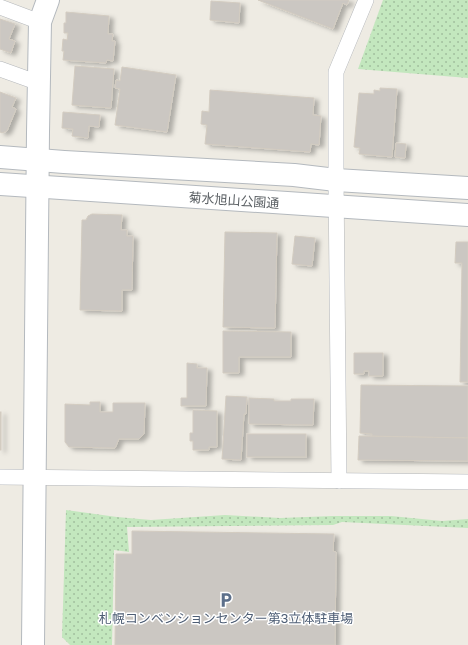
<svg xmlns="http://www.w3.org/2000/svg" width="468" height="645" viewBox="0 0 468 645" font-family="'Golos Text','Noto Sans JP',sans-serif">
	<defs>
		<pattern id="grass-dots" width="8" height="8" patternUnits="userSpaceOnUse"><rect width="8" height="8" fill="#c3e7be"/><path d="M2 2h.1M6 6h.1" fill="none" stroke="#a1bf9e" stroke-width="1.8" stroke-linecap="round"/></pattern>
		<filter id="shadow"><feDropShadow dx="4.5" dy="2.5" stdDeviation="2" flood-color="#0004"/></filter>
	</defs>
	<rect width="100%" height="100%" fill="#eeebe3"/>
	<!-- grass -->
	<g fill="url(#grass-dots)">
		<path d="M383 0H468V78L358 69Z"/>
		<path d="M66 510 117 517 151 520 225 515 280 518 333 516H391L442 521 468 519V528L342 522 333 525 127 527 129 552 114 550 112 645H70L62 637Z"/>
	</g>
	<!-- building -->
	<g fill="#cbc7c2" stroke="#d3ccc1" filter="url(#shadow)">
		<path d="M258 0H349L347 5 343 3 333 29Z"/>
		<path d="M211 1 240 3 239 23 210 20Z"/>
		<path d="M66 12 109 16 108 34H113L112 41H115L113 61 107 60 106 63 63 60 64 51H62L63 39 67 40 68 33H64V23H66Z"/>
		<path d="M0 19 15 24 9 39 15 41 11 53 0 49Z"/>
		<path d="M75 66 114 69 111 108 72 105Z"/>
		<path d="M122 67 176 75 167 132 115 125 120 89 115 88 116 80 120 81Z"/>
		<path d="M380 88 397 89 392 157 359 154 360 148 354 147 359 93 374 94V90L380 91Z"/>
		<path d="M210 90 314 98 313 115 321 116 319 145 311 144 310 152 205 144 207 125 201 124 202 111 209 112Z"/>
		<path d="M0 92 16 98 12 107 16 109 7 131 2 133 0 132Z"/>
		<path d="M63 112 100 115 99 127 89 126 88 138 72 136 73 129 62 128Z"/>
		<path d="M396 143 406 144 405 158 395 157Z"/>
		<path d="M92 214 122 215 121 230H127V236H133L132 290H122V311L80 310 82 220H86L88 216Z"/>
		<path d="M225 232 277 233 275 328 223 327Z"/>
		<path d="M295 236 315 238 312 266 292 264Z"/>
		<path d="M456 242H468V382H460L462 263H455Z"/>
		<path d="M223 331 291 332V357H239V373H223Z"/>
		<path d="M354 353H383V376H369V371H364V374H354Z"/>
		<path d="M187 363 197 364V368H207L206 406H181V398H187Z"/>
		<path d="M361 385 468 386V438L372 436V434L360 433Z"/>
		<path d="M226 396 247 397 246 414H244L241 460 222 459Z"/>
		<path d="M249 398 274 399V401H291V399H314L313 425 249 424Z"/>
		<path d="M90 402H100V412H113V403H145L144 434 139 439H119L115 448 69 447 65 442V404L90 405Z"/>
		<path d="M193 410 217 411V447H209V450H193V441H190V433H193Z"/>
		<rect x="0" y="412" width="1" height="38"/>
		<rect x="247" y="434" width="59" height="23"/>
		<path d="M359 436 468 438V461L358 460Z"/>
		<path d="M132 531 334 534 333 551 336 552 335 645H115L116 554H132Z"/>
	</g>
	<g fill="none" stroke-linecap="round" stroke-linejoin="round">
		<defs>
			<g id="street">
				<path d="M0 7 40 22"/>
				<path d="M0 69 39 83"/>
				<path d="M0 477 468 482"/>
				<path d="M339 481 336 180V72L366 0"/>
			</g>
			<g id="secondary">
				<path d="M0 157 64 162 294 175 336 180 468 188"/>
				<path d="M0 184 468 215"/>
				<path d="M33 645 38 132 40 22 48 0"/>
			</g>
		</defs>
		<!-- street casing -->
		<use href="#street" stroke="#b4b7bb" stroke-width="16"/>
		<!-- secondary casing -->
		<use href="#secondary" stroke="#b4b9be" stroke-width="24"/>
		<!-- street -->
		<use href="#street" stroke="#fff" stroke-width="15"/>
		<!-- secondary -->
		<use href="#secondary" stroke="#fff" stroke-width="22"/>
	</g>
	<!-- icons -->
	<defs>
		<symbol id="parking-bare" viewBox="-9 -9 18 18"><path d="M-3.5-5.5H1a3.5 3.5 0 0 1 0 7H-1V5.5H-3.5ZM-1-3.4V-.6H.8a1.4 1.4 0 0 0 0-2.8Z" fill="#5c6f8a" stroke="#fff" stroke-width="2.5" paint-order="stroke"/></symbol>
	</defs>
	<g fill-rule="evenodd">
		<use href="#parking-bare" x="215" y="589" width="22" height="22"/>
	</g>
	<g text-anchor="middle" stroke-width="3" stroke-linejoin="round" paint-order="stroke">
		<!-- street labels -->
		<g font-size="13" fill="#5b6064" stroke="#fff">
			<text transform="translate(234 200) rotate(4)" y="5">菊水旭山公園通</text>
		</g>
		<!-- service labels -->
		<g font-size="13" fill="#4e5e75" stroke="#fff">
			<text x="226" y="623">札幌コンベンションセンター第3立体駐車場</text>
		</g>
	</g>
</svg>
